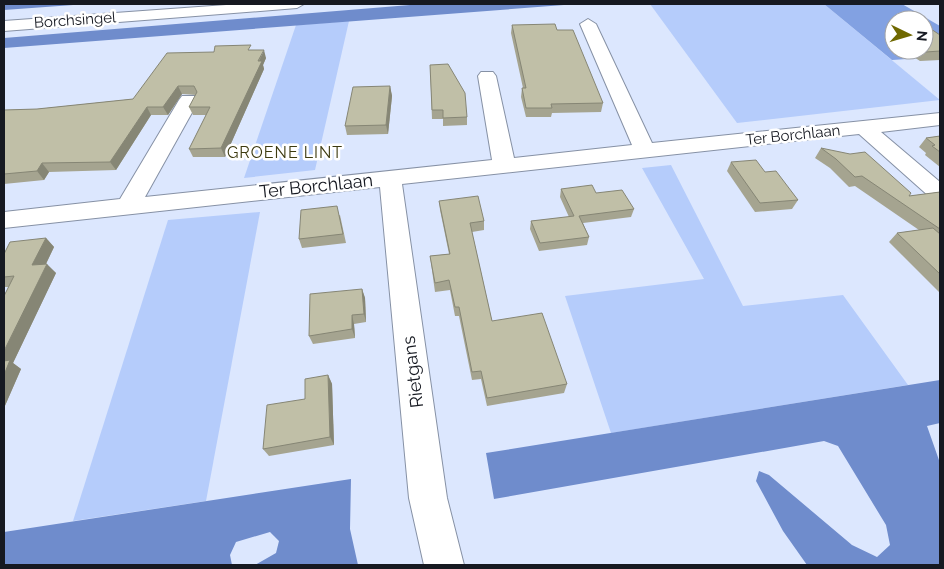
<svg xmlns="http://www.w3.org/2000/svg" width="944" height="569" viewBox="0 0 944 569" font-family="Raleway,sans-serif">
	<rect width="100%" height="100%" fill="#dce7fe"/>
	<!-- green -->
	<g fill="#b5ccfb">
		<path d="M650 4H824L940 100 737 123Z"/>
		<path d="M349 21 315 170 244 178 296 25Z"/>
		<path d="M671 165 743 306 843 295 908 385 611 433 565 296 704 279 642 168Z"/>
		<path d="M260 212 206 501 73 521 168 220Z"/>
	</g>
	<!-- forest -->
	<path fill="#82a1e2" d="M824 4H902L940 26V45L924 39V20H894V50H911L922 58 892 60Z"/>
	<!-- water -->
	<g fill="#6f8ccc">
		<path d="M4 4H87L4 10Z"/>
		<path d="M422 4H577L4 48V38Z"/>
		<path d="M940 380V423L927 426 940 463V565H807L783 531 756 481 759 471 769 475 852 545 877 557 890 545 886 525 838 446 824 441 494 499 486 453Z"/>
		<path d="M351 479 350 529 358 565H255L276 553 279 541 270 532 236 542 230 555 232 565H4V532Z"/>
	</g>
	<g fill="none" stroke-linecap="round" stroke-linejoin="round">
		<defs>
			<path id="minor" d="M588 19 596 24 652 143 940 113V125L881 132 940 182V202L932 199 859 134 402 184 447 498 464 565H424L409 498 380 187 4 228V212L120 199 179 100 182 96H196L199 100 145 197 492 160 478 76 481 72H493L496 76 514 158 632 145 580 24Z"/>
			<path id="major" d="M240 4H304L297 8 4 31V21Z"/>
		</defs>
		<!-- minor casing -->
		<use href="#minor" stroke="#8691a5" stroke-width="2"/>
		<!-- major casing -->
		<use href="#major" stroke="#8691a5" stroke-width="2"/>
		<!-- minor -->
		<use href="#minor" fill="#fff" fill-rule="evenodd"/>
		<!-- major -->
		<use href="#major" fill="#fff" fill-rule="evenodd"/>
	</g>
	<!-- wall -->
	<g fill="#a5a490">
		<path d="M512 25 557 30 603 103 601 112 552 113 551 117H526L521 97 522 88H523L511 33Z"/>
		<path d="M893 31H894V44L887 39Z"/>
		<path d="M940 35V60L920 61 903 50H924Z"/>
		<path d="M252 50 266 58 263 65 264 69 225 157H193L189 149 206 115H193L189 107 196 95 182 94 168 115H151L116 170 49 172 44 180 4 184V110L37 109 133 99 214 52Z"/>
		<path d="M430 65 467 117V125L443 126V119H432Z"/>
		<path d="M390 86 392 96 388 134 347 135 345 126Z"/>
		<path d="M940 136V167L925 155 926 153 919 147 926 138Z"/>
		<path d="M821 148 909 196 940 192V293L889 242 897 233 919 230 855 186 849 187 830 168 815 158Z"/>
		<path d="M731 162 798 200 792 209 755 212 727 171Z"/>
		<path d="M561 189 596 193 634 209 631 217 583 223 589 237 587 245 539 251 530 229 531 221 569 217 560 197Z"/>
		<path d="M439 201 484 221V230L472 232 492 321 567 384 564 393 487 406 481 379 472 380 459 316H455L450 290 435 292 430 256 449 254 440 210Z"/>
		<path d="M340 215 346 243 302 248 299 239Z"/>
		<path d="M46 238 54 247 46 264 56 273 13 363 21 369 4 408 8 287H4V254Z"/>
		<path d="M362 289 365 298 366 322 354 324 355 338 313 344 309 336Z"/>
		<path d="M328 375 332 384 334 445 269 456 263 449 305 399Z"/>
	</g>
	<!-- shaded-wall -->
	<g fill="#868675">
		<path d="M264 50 266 58 263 65 264 69 225 157 221 148Z"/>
		<path d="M178 86 182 94 168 115 163 107Z"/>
		<path d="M390 86 392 96 388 134 386 125Z"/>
		<path d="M147 107 151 115 116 170 110 162Z"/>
		<path d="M42 163 49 172 44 180 37 171Z"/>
		<path d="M46 238 54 247 41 274 32 265Z"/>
		<path d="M47 264 56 273 13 363 21 369 4 408V351Z"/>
		<path d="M362 289 365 298 366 322 364 314Z"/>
		<path d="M352 315 354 324 355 338 352 329Z"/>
		<path d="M328 375 332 384 334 445 330 437Z"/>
	</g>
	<!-- building -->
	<g fill="#c0bfa7" stroke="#868675">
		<path d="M555 24 557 30H573L603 103 551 104 552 108H526L522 88H526L512 25Z"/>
		<path d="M924 29H931L940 35V51L926 52 923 50H924Z"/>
		<path d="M251 45 248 50H264L258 61H262L221 148 189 149 210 107H189L197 92 194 86H178L163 107H147L110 162 42 163 37 171 4 174V110L37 109 133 99 167 53 214 52 215 46Z"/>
		<path d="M448 64 465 93 467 117 443 118V110H432L430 65Z"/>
		<path d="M390 86 386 125 345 126 353 87Z"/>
		<path d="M940 136V152L932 146 935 145 926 138Z"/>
		<path d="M821 148 850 154 865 152 911 193 909 196 940 192V229L862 176 855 177 836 159Z"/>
		<path d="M756 160 765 172 776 171 798 200 760 203 731 162Z"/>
		<path d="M592 185 596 193 622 190 634 209 579 216 589 237 540 243 531 221 574 216 561 189Z"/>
		<path d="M478 196 484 221 470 223 492 321 542 313 567 384 487 398 481 371 472 372 459 307H455L449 280 435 283 430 256 450 254 439 201Z"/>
		<path d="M337 206 343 234 299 239 301 210Z"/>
		<path d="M933 228 940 234V274L897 233Z"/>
		<path d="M46 238 32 265 47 264 4 351V296L14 276 4 277V254L10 242Z"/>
		<path d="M362 289 364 314 352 315V329L309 336 310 294Z"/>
		<path d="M10 360 4 375V361Z"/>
		<path d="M328 375 330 437 263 449 267 405 305 399V379Z"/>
	</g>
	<g text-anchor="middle" stroke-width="5" stroke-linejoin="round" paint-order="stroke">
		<!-- far-street labels -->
		<g font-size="15" fill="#161921" stroke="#fff">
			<text transform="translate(75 20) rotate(-4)" y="5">Borchsingel</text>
			<text transform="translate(793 135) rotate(-6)" y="5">Ter Borchlaan</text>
		</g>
		<!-- far-neighbourhood labels -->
		<g font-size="16" letter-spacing="1" fill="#3c3a10" stroke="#fff">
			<text x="285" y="158">GROENE LINT</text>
		</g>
		<!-- street labels -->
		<g font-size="18" fill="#161921" stroke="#fff">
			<text transform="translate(316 186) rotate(-6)" y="6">Ter Borchlaan</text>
			<text transform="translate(413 372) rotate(-97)" y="6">Rietgans</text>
		</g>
	</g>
	<!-- border -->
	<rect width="944" height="569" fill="none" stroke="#161921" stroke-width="10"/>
	<!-- north arrow -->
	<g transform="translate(909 35) rotate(95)"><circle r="24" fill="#ffffff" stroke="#a2a3a6"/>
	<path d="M0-4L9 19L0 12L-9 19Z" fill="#6f6800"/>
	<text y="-8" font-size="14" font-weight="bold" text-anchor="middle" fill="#161921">N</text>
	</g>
</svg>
